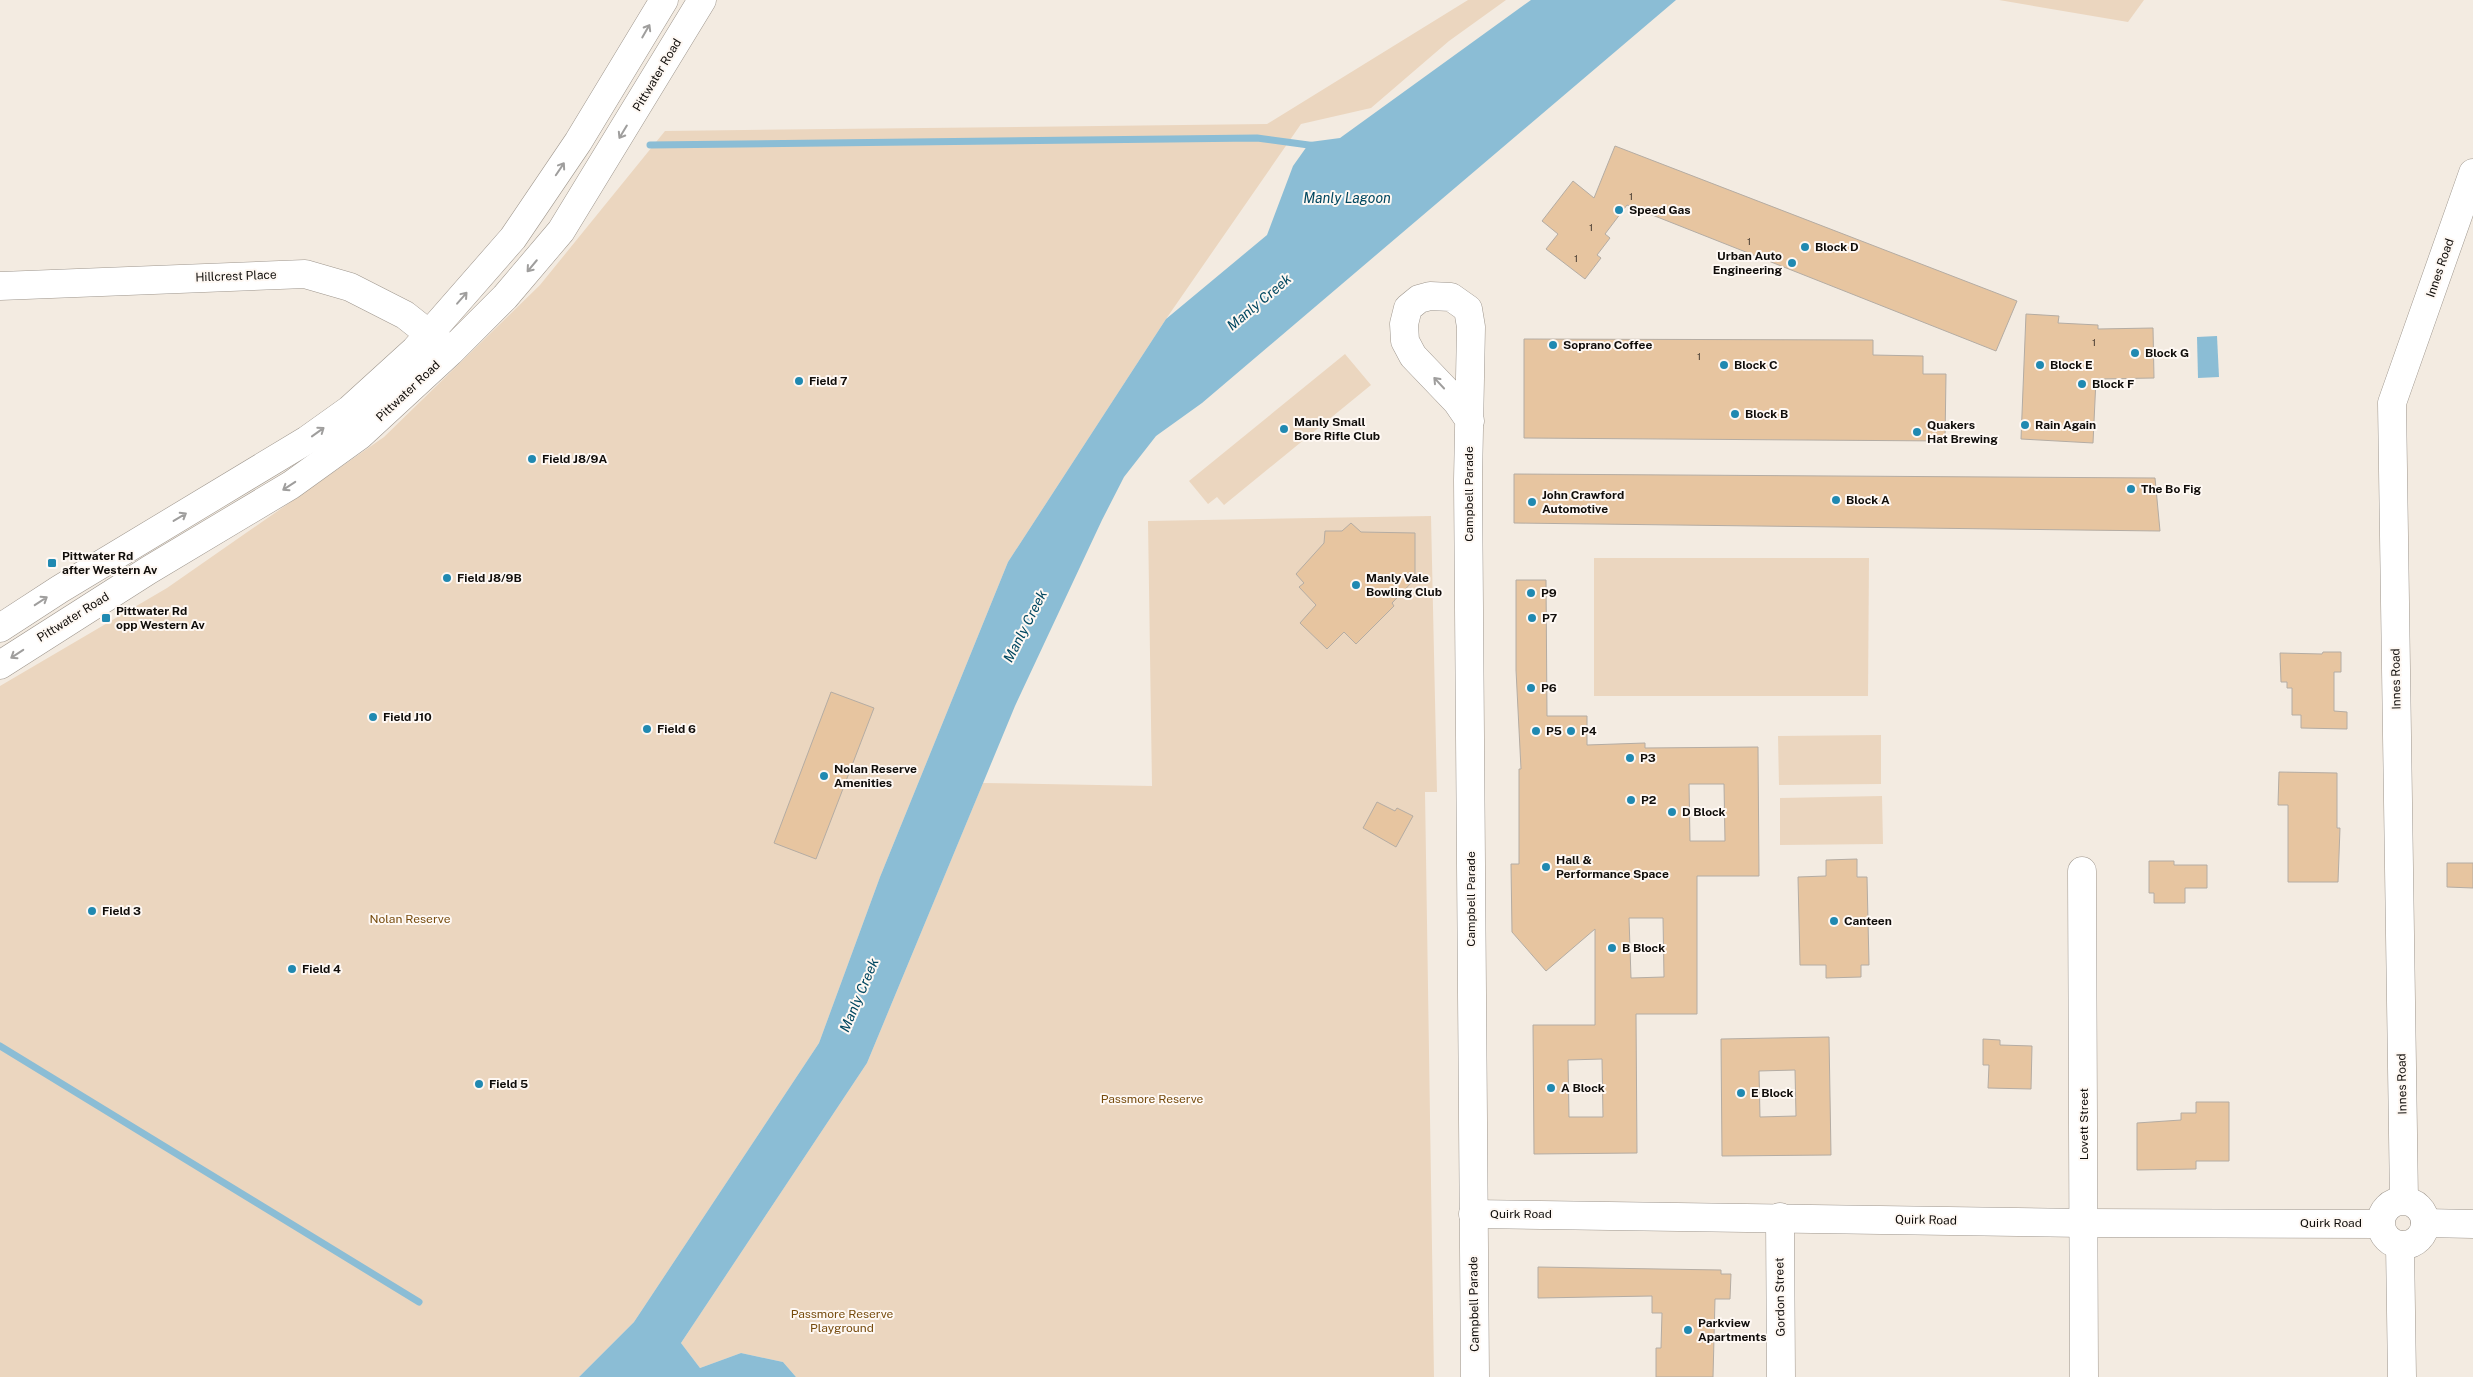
<svg xmlns="http://www.w3.org/2000/svg" width="2473" height="1377" viewBox="0 0 2473 1377" font-family="'Public Sans',sans-serif">
	<rect width="100%" height="100%" fill="#f3ebe1"/>
	<!-- green -->
	<g fill="#ebd6bf">
		<path d="M1468 0H1506L1449 41 1371 108 1301 124 1166 319 1008 562 880 877 819 1043 634 1322 579 1377H0V686L167 588 384 437 540 285 665 131 1267 124Z"/>
		<path d="M1999 0H2144L2128 22Z"/>
		<path d="M1345 354 1371 385 1224 505 1217 497 1208 504 1189 481Z"/>
		<path d="M1431 516 1437 792H1425L1434 1377H796L783 1362 741 1353 700 1368 681 1343 867 1063 983 783 1152 786 1148 521Z"/>
		<path d="M1594 558H1869L1868 696H1594Z"/>
		<path d="M1881 735V784L1779 785 1778 736Z"/>
		<path d="M1882 796 1883 844 1780 845V798Z"/>
	</g>
	<!-- water -->
	<g fill="#8bbdd5">
		<path d="M1531 0H1676L1202 403 1156 436 1124 477 1102 520 1015 706 867 1063 681 1343 700 1368 741 1353 783 1362 796 1377H579L634 1322 819 1043 880 877 1008 562 1166 319 1267 235 1293 166 1310 142 1340 138Z"/>
		<path d="M2217 336 2219 377 2198 378 2197 337Z"/>
	</g>
	<g fill="none" stroke-linecap="round" stroke-linejoin="round">
		<!-- stream -->
		<g stroke="#8bbdd5" stroke-width="7">
			<path d="M650 145 1257 138 1316 146"/>
			<path d="M0 1046 419 1302"/>
		</g>
	</g>
	<!-- building -->
	<g fill="#e7c5a0" stroke="#b4aca3" fill-rule="evenodd">
		<path d="M1615 146 2017 301 1996 351 1627 205 1605 234 1610 238 1597 255 1601 258 1585 279 1546 249 1558 234 1542 221 1573 181 1594 198Z"/>
		<path d="M2026 314 2059 316 2058 323 2098 325V329L2153 328 2154 378 2096 379 2093 443 2021 439Z"/>
		<path d="M1524 339 1873 340V355L1923 356V374H1946L1945 441 1524 438Z"/>
		<path d="M1514 474 2155 478 2160 531 1514 523Z"/>
		<path d="M1351 523 1361 532 1415 533V579L1392 603 1394 606 1356 644 1344 632 1327 649 1300 623 1316 605 1299 587 1304 583 1296 574 1324 543 1325 531H1342Z"/>
		<path d="M1516 580H1546L1547 716H1587V745L1645 743V748L1758 747 1759 876H1697V1014H1636L1637 1153 1534 1154 1533 1025H1595V929L1546 971 1512 932 1511 864H1519V769H1521L1516 670ZM1689 784H1724L1725 841H1690ZM1629 918H1663L1664 977 1631 978ZM1602 1059 1603 1117H1569L1568 1060Z"/>
		<path d="M2323 652H2341V672H2334V711L2347 712V729L2301 728V715H2292V688H2287V682H2281L2280 653 2322 654Z"/>
		<path d="M831 692 874 708 816 859 774 843Z"/>
		<path d="M2279 772 2337 773V828H2340L2338 882H2288V805H2278Z"/>
		<path d="M1377 802 1395 811 1397 808 1413 816 1396 847 1363 828Z"/>
		<path d="M1857 859V877H1867L1869 965H1861V977L1826 978V965H1800L1798 877 1826 876V860Z"/>
		<path d="M2149 861H2174V865H2207V888H2185V903H2154V893H2149Z"/>
		<path d="M2447 863H2473V888L2447 887Z"/>
		<path d="M1829 1037 1831 1155 1722 1156 1721 1039ZM1795 1070 1796 1116 1760 1117 1759 1071Z"/>
		<path d="M1983 1039 2000 1040V1045L2032 1046 2031 1089 1988 1088 1989 1065H1983Z"/>
		<path d="M2196 1102H2229V1161H2196V1169L2137 1170V1123L2181 1120V1113H2196Z"/>
		<path d="M1538 1267 1721 1270V1274H1731L1730 1299H1715L1713 1377H1656V1348H1661L1662 1313H1652V1296L1538 1298Z"/>
	</g>
	<g fill="none" stroke-linecap="round" stroke-linejoin="round">
		<defs>
			<g id="minor">
				<path d="M0 286 305 274 350 287 405 315 448 349"/>
				<path d="M1470 421 1457 402 1413 356 1405 341 1404 324 1408 308 1419 299 1430 296 1451 297 1468 309 1471 327 1468 480 1475 1377"/>
				<path d="M2082 871 2084 1377"/>
				<path d="M2404 1200 2392 403 2473 173"/>
				<circle cx="2403" cy="1223" r="22"/>
				<path d="M1473 1214 2083 1223 2380 1224"/>
				<path d="M1780 1217 1781 1377"/>
				<path d="M2425 1223 2473 1224"/>
				<path d="M2400 1245 2402 1377"/>
			</g>
			<g id="major">
				<path d="M0 628 60 589 307 440 349 410 415 350 513 238 578 142 664 0"/>
				<path d="M0 665 149 570 291 485 359 436 450 352 505 297 561 231 702 0"/>
			</g>
		</defs>
		<!-- minor casing -->
		<use href="#minor" stroke="#9e968d" stroke-width="29"/>
		<!-- major casing -->
		<use href="#major" stroke="#9e968d" stroke-width="29"/>
		<!-- minor -->
		<use href="#minor" stroke="#fff" stroke-width="28"/>
		<!-- major -->
		<use href="#major" stroke="#fff" stroke-width="28"/>
	</g>
	<!-- one-way arrows -->
	<defs><path id="oneway-shaft" d="M-6 0H5M1.5-3L5.5 0L1.5 3" fill="none" stroke-width="1.6" stroke-linecap="round" stroke-linejoin="round" transform="scale(1.25)"/></defs>
	<g stroke="#9f9e9d">
		<use href="#oneway-shaft" transform="translate(646 31) rotate(-60)"/>
		<use href="#oneway-shaft" transform="translate(623 132) rotate(121)"/>
		<use href="#oneway-shaft" transform="translate(560 169) rotate(-56)"/>
		<use href="#oneway-shaft" transform="translate(532 266) rotate(130)"/>
		<use href="#oneway-shaft" transform="translate(462 298) rotate(-49)"/>
		<use href="#oneway-shaft" transform="translate(1439 383) rotate(-133)"/>
		<use href="#oneway-shaft" transform="translate(318 432) rotate(-36)"/>
		<use href="#oneway-shaft" transform="translate(289 486) rotate(147)"/>
		<use href="#oneway-shaft" transform="translate(180 517) rotate(-31)"/>
		<use href="#oneway-shaft" transform="translate(41 601) rotate(-33)"/>
		<use href="#oneway-shaft" transform="translate(17 654) rotate(147)"/>
	</g>
	<!-- markers -->
	<g fill="#2089b1" stroke="#fef8f3" stroke-width="2">
		<circle cx="1619" cy="210" r="5"/>
		<circle cx="1805" cy="247" r="5"/>
		<circle cx="1792" cy="263" r="5"/>
		<circle cx="1553" cy="345" r="5"/>
		<circle cx="2135" cy="353" r="5"/>
		<circle cx="1724" cy="365" r="5"/>
		<circle cx="2040" cy="365" r="5"/>
		<circle cx="799" cy="381" r="5"/>
		<circle cx="2082" cy="384" r="5"/>
		<circle cx="1735" cy="414" r="5"/>
		<circle cx="2025" cy="425" r="5"/>
		<circle cx="1284" cy="429" r="5"/>
		<circle cx="1917" cy="432" r="5"/>
		<circle cx="532" cy="459" r="5"/>
		<circle cx="2131" cy="489" r="5"/>
		<circle cx="1836" cy="500" r="5"/>
		<circle cx="1532" cy="502" r="5"/>
		<rect x="47" y="558" width="10" height="10" rx="2.5"/>
		<circle cx="447" cy="578" r="5"/>
		<circle cx="1356" cy="585" r="5"/>
		<circle cx="1531" cy="593" r="5"/>
		<rect x="101" y="613" width="10" height="10" rx="2.5"/>
		<circle cx="1532" cy="618" r="5"/>
		<circle cx="1531" cy="688" r="5"/>
		<circle cx="373" cy="717" r="5"/>
		<circle cx="647" cy="729" r="5"/>
		<circle cx="1536" cy="731" r="5"/>
		<circle cx="1571" cy="731" r="5"/>
		<circle cx="1630" cy="758" r="5"/>
		<circle cx="824" cy="776" r="5"/>
		<circle cx="1631" cy="800" r="5"/>
		<circle cx="1672" cy="812" r="5"/>
		<circle cx="1546" cy="867" r="5"/>
		<circle cx="92" cy="911" r="5"/>
		<circle cx="1834" cy="921" r="5"/>
		<circle cx="1612" cy="948" r="5"/>
		<circle cx="292" cy="969" r="5"/>
		<circle cx="479" cy="1084" r="5"/>
		<circle cx="1551" cy="1088" r="5"/>
		<circle cx="1741" cy="1093" r="5"/>
		<circle cx="1688" cy="1330" r="5"/>
	</g>
	<g text-anchor="middle" stroke-width="4" stroke-linejoin="round" paint-order="stroke">
		<!-- number labels -->
		<g font-size="10" fill="#463b30">
			<text x="1631" y="200">1</text>
			<text x="1591" y="231">1</text>
			<text x="1749" y="245">1</text>
			<text x="1576" y="262">1</text>
			<text x="2094" y="346">1</text>
			<text x="1699" y="360">1</text>
		</g>
		<!-- street labels -->
		<g font-size="12" fill="#100d0a" stroke="#fef8f3">
			<text transform="translate(657 75) rotate(-59)" y="4">Pittwater Road</text>
			<text transform="translate(2440 268) rotate(-71)" y="4">Innes Road</text>
			<text transform="translate(236 276) rotate(-2)" y="4">Hillcrest Place</text>
			<text transform="translate(408 391) rotate(-43)" y="4">Pittwater Road</text>
			<text transform="translate(1469 494) rotate(-90)" y="4">Campbell Parade</text>
			<text transform="translate(73 617) rotate(-32)" y="4">Pittwater Road</text>
			<text transform="translate(2396 679) rotate(-91)" y="4">Innes Road</text>
			<text transform="translate(1471 899) rotate(-90)" y="4">Campbell Parade</text>
			<text transform="translate(2402 1084) rotate(-91)" y="4">Innes Road</text>
			<text transform="translate(2084 1124) rotate(-90)" y="4">Lovett Street</text>
			<text x="1521" y="1218">Quirk Road</text>
			<text transform="translate(1926 1220) rotate(1)" y="4">Quirk Road</text>
			<text x="2331" y="1227">Quirk Road</text>
			<text transform="translate(1780 1297) rotate(-91)" y="4">Gordon Street</text>
			<text transform="translate(1474 1304) rotate(-91)" y="4">Campbell Parade</text>
		</g>
		<!-- poi labels -->
		<g font-size="12" font-weight="bold" fill="#100d0a" stroke="#fef8f3" text-anchor="start">
			<text x="1629" y="214">Speed Gas</text>
			<text x="1815" y="251">Block D</text>
			<text x="1782" y="260" text-anchor="end">Urban Auto<tspan x="1782" dy="14">Engineering</tspan></text>
			<text x="1563" y="349">Soprano Coffee</text>
			<text x="2145" y="357">Block G</text>
			<text x="1734" y="369">Block C</text>
			<text x="2050" y="369">Block E</text>
			<text x="809" y="385">Field 7</text>
			<text x="2092" y="388">Block F</text>
			<text x="1745" y="418">Block B</text>
			<text x="1294" y="426">Manly Small<tspan x="1294" dy="14">Bore Rifle Club</tspan></text>
			<text x="1927" y="429">Quakers<tspan x="1927" dy="14">Hat Brewing</tspan></text>
			<text x="2035" y="429">Rain Again</text>
			<text x="542" y="463">Field J8/9A</text>
			<text x="2141" y="493">The Bo Fig</text>
			<text x="1542" y="499">John Crawford<tspan x="1542" dy="14">Automotive</tspan></text>
			<text x="1846" y="504">Block A</text>
			<text x="62" y="560">Pittwater Rd<tspan x="62" dy="14">after Western Av</tspan></text>
			<text x="457" y="582">Field J8/9B</text>
			<text x="1366" y="582">Manly Vale<tspan x="1366" dy="14">Bowling Club</tspan></text>
			<text x="1541" y="597">P9</text>
			<text x="116" y="615">Pittwater Rd<tspan x="116" dy="14">opp Western Av</tspan></text>
			<text x="1542" y="622">P7</text>
			<text x="1541" y="692">P6</text>
			<text x="383" y="721">Field J10</text>
			<text x="657" y="733">Field 6</text>
			<text x="1546" y="735">P5</text>
			<text x="1581" y="735">P4</text>
			<text x="1640" y="762">P3</text>
			<text x="834" y="773">Nolan Reserve<tspan x="834" dy="14">Amenities</tspan></text>
			<text x="1641" y="804">P2</text>
			<text x="1682" y="816">D Block</text>
			<text x="1556" y="864">Hall &amp;<tspan x="1556" dy="14">Performance Space</tspan></text>
			<text x="102" y="915">Field 3</text>
			<text x="1844" y="925">Canteen</text>
			<text x="1622" y="952">B Block</text>
			<text x="302" y="973">Field 4</text>
			<text x="489" y="1088">Field 5</text>
			<text x="1561" y="1092">A Block</text>
			<text x="1751" y="1097">E Block</text>
			<text x="1698" y="1327">Parkview<tspan x="1698" dy="14">Apartments</tspan></text>
		</g>
		<!-- park labels -->
		<g font-size="12" fill="#764b0d" stroke="#fef8f3">
			<text x="410" y="923">Nolan Reserve</text>
			<text x="1152" y="1103">Passmore Reserve</text>
			<text x="842" y="1318">Passmore Reserve<tspan x="842" dy="14">Playground</tspan></text>
		</g>
		<!-- water labels -->
		<g font-size="14" font-style="italic" fill="#004760" stroke="#fef8f3">
			<text x="1347" y="203">Manly Lagoon</text>
			<text transform="translate(1259 302) rotate(-40)" y="5">Manly Creek</text>
			<text transform="translate(1025 626) rotate(-63)" y="5">Manly Creek</text>
			<text transform="translate(859 995) rotate(-67)" y="5">Manly Creek</text>
		</g>
	</g>
</svg>
